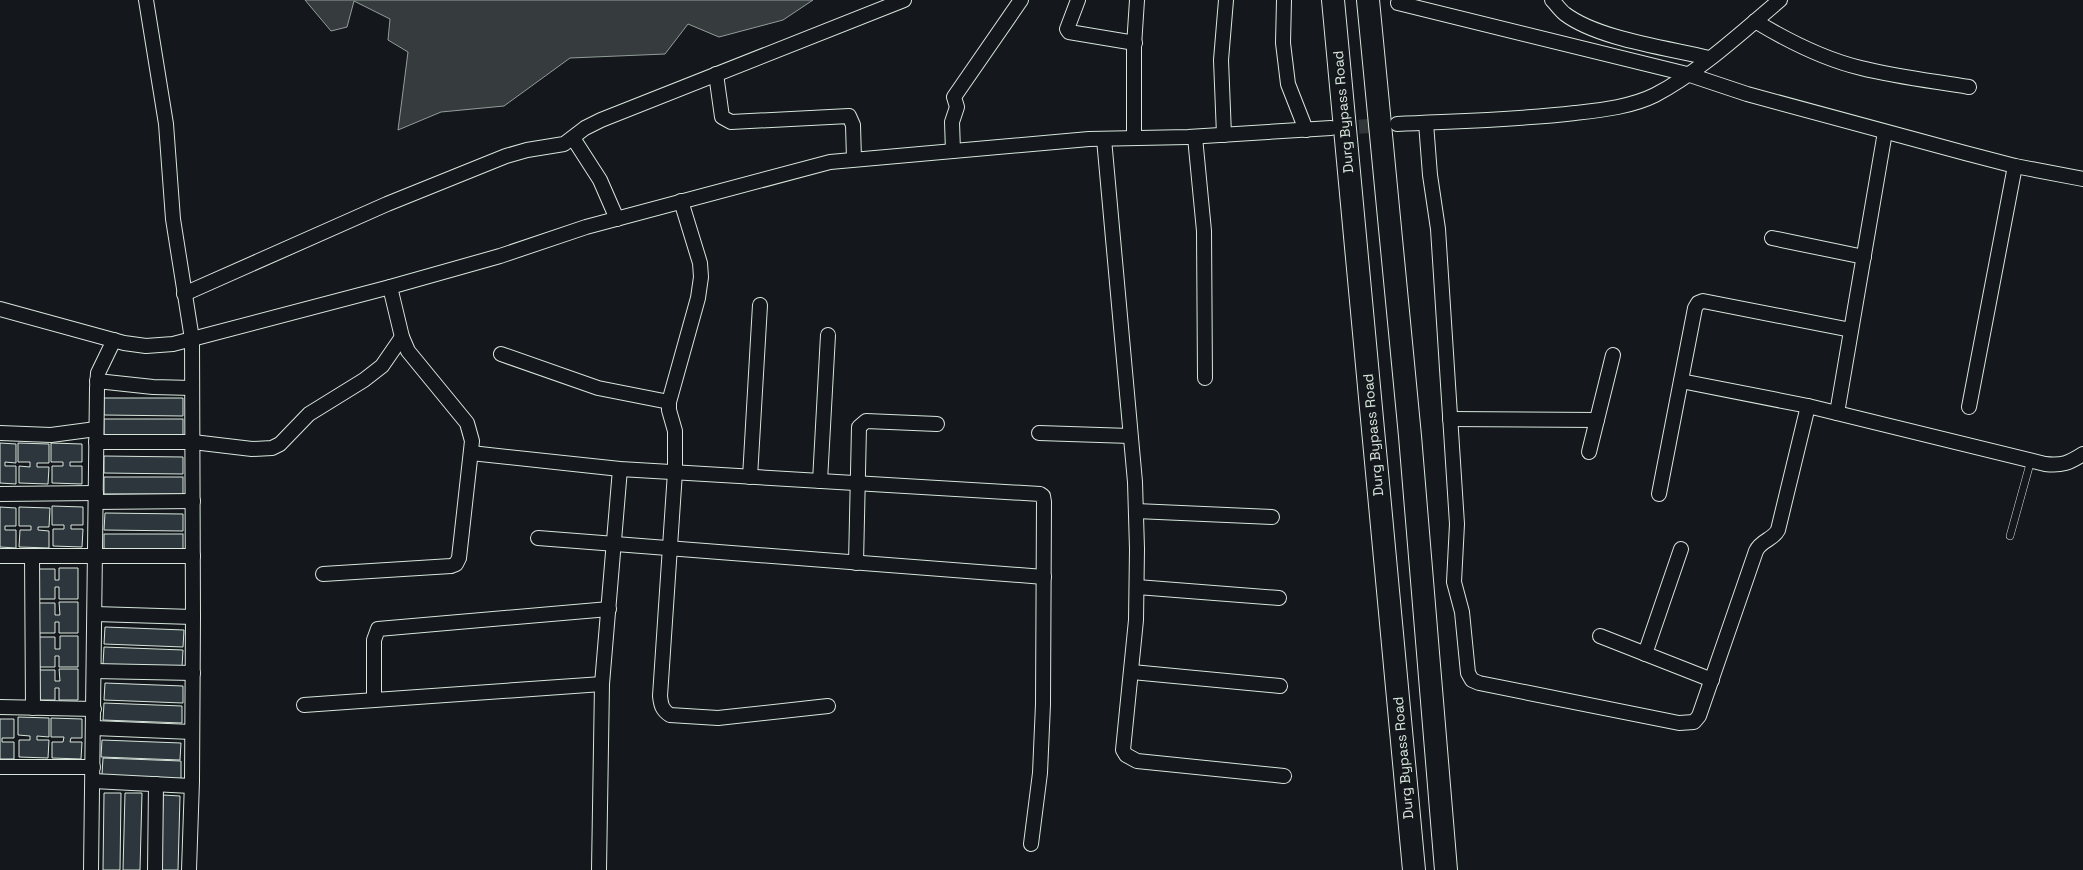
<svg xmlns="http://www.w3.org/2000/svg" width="2083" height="870" viewBox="0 0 2083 870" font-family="'Space Grotesk',sans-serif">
	<rect width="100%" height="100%" fill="#14181c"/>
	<!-- water -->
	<path fill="#363b3e" stroke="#939e99" d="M305 0H813L783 20 719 37 688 24 665 54 570 58 504 106 441 112 398 130 408 52 388 40 390 19 354 1 347 27 331 31Z"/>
	<!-- building -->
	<g fill="#2c363c" stroke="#d8e6dc">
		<path d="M104 398H183V416L104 415Z"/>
		<rect x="104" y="419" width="79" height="17"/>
		<path d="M0 443 16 444V463L5 462V466H16V484L0 483Z"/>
		<path d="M18 443 49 444V463H37V467H49L48 484 19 483V466L30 467V462H18Z"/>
		<path d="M51 443 82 444V462H70V466H82V484L52 483V466H63V462H51Z"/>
		<path d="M104 456 183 457V474L104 473Z"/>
		<rect x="104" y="477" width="79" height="17"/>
		<path d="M52 506 83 507V525H71V529H83L82 547 53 546V529H64V525H52Z"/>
		<path d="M0 507 16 508V526H5V530H16V548L0 547Z"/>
		<path d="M19 507 50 508 49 527H38V530L49 531V548L19 547 20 530H31V526H19Z"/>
		<path d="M105 513 183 514V531L104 530Z"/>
		<rect x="104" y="534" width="79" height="17"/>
		<path d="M59 568H78V599H59V587H55V599H38V569H55V580H59Z"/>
		<path d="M59 602H78V633H59V622H55V633H38V603H55V615H60Z"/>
		<path d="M105 627 184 630 183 647 104 644Z"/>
		<path d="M60 636H78V667H59V656H55V667H38V637H55V649H60Z"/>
		<path d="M104 647 183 650 182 667 103 665Z"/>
		<path d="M59 669H78V700H59V688H55V700H38V670H55V681H60Z"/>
		<path d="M105 683 183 686V703L104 700Z"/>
		<path d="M104 703 182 706V723L103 720Z"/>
		<path d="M18 717 49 718V737L37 736V740H49L48 758 19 757V740H30V736L18 735Z"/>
		<path d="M51 718 82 719V738H71L70 742H82L81 759 52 758V742H63L64 737H51Z"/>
		<path d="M0 719H14V738H2V742H14V759H0Z"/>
		<path d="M102 740 181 743 180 760 101 757Z"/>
		<path d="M103 758 181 761V779L102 775Z"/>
		<path d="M104 793H121L120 870H103Z"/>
		<path d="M125 793H142L140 870H123Z"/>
		<path d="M163 795 180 796 178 870H161Z"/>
	</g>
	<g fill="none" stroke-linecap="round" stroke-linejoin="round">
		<!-- street-tunnel -->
		<path stroke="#313739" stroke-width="14" stroke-dasharray="14 7" stroke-linecap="butt" d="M1338 128 1387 125"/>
		<defs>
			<path id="lane" d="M2010 536 2031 460"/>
			<g id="street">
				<path d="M146 0 166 124 173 219 192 339 193 617 192 781 189 870"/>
				<path d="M1078 0 1067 29 1069 32 1135 43"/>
				<path d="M1284 0 1283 43 1288 84 1306 130"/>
				<path d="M1552 0C1556 4 1560 10 1565 14 1598 39 1668 48 1709 58"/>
				<path d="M1398 3 1687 74 1747 94 1965 153 2015 166 2083 179"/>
				<path d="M1755 21C1788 41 1823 59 1861 68 1897 77 1933 81 1969 87"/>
				<path d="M716 74 722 117 731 122 849 116 853 125 854 159"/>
				<path d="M1426 123 1430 175 1438 229 1457 524 1454 582 1462 612 1468 673 1472 680 1479 683 1679 723 1694 722 1699 716 1756 551C1761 540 1773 540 1778 530L1808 406"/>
				<path d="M1397 124C1456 121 1516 120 1575 113 1601 110 1631 107 1655 95 1699 72 1742 32 1780 0"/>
				<path d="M1224 135 1221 60 1226 0"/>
				<path d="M1195 137 1204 231 1205 378"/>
				<path d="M573 138 600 180 617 219"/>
				<path d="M1134 138V46L1137 0"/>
				<path d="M1104 139 1135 482 1137 549 1136 620 1123 750 1126 755 1137 761 1284 776"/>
				<path d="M953 151 952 122 957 107 954 97 1021 0"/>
				<path d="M681 201 700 263 701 277 698 298 669 402V410L675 431V472L660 696C661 705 662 710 670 715L718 718 828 706"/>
				<path d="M1772 238 1864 257"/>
				<path d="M184 294 387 204 506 156 527 150 564 144 585 128 601 120 904 0"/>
				<path d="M0 309 124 343 146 346 173 344 390 287 500 256 586 227 830 162 1089 139 1188 137 1331 128"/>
				<path d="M501 354 598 388 669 402"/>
				<path d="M97 381 153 387 192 388"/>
				<path d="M1681 381 1808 406 2045 464C2062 466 2069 463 2083 454"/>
				<path d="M1969 407 2015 166"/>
				<path d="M1837 413 1885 132"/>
				<path d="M1450 419 1597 420"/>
				<path d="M0 433 51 435 96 429"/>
				<path d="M1039 433 1130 436"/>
				<path d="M96 442H193L252 449 272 448 280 444 309 414 364 380 382 366 402 337"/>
				<path d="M1589 452 1613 355"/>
				<path d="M471 453 620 469 1040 494 1043 496 1044 502 1043 704 1040 773 1031 844"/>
				<path d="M750 477 760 305"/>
				<path d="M820 481 828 335"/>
				<path d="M0 494 96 493"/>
				<path d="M1659 494 1695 308 1698 303 1703 301 1851 330"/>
				<path d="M96 502 193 501"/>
				<path d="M1136 511 1272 517"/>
				<path d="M538 538 1044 577"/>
				<path d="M0 556H193"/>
				<path d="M32 556 33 708"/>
				<path d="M856 563 859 427 866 421 937 424"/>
				<path d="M323 574 451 566 456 564 459 558 472 441 467 423 408 351 402 337 390 287"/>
				<path d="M1137 587 1279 598"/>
				<path d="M95 614 193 617"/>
				<path d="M1600 636 1712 680"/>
				<path d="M1645 654 1681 549"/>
				<path d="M94 671 193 673"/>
				<path d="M1132 672 1280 686"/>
				<path d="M374 700V640L378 629 609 609"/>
				<path d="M304 705 602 684"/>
				<path d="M0 707 94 709"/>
				<path d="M94 728 192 732"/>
				<path d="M0 767H93"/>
				<path d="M93 781 191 786"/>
				<path d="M91 870 97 388 98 373 114 340"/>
				<path d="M155 870 156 784"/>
				<path d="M599 870 602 684 620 469"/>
			</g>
			<g id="highway">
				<path d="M1333 0 1414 870"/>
				<path d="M1368 0 1410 436 1446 870"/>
			</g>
		</defs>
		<!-- lane casing -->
		<use href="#lane" stroke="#d8e6dc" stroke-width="8"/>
		<!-- street casing -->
		<use href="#street" stroke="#d8e6dc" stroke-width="16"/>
		<!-- highway casing -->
		<use href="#highway" stroke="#d8e6dc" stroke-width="24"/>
		<!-- lane -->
		<use href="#lane" stroke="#14181c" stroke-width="7"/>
		<!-- street -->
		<use href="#street" stroke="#14181c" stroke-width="14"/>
		<!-- highway -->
		<use href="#highway" stroke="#14181c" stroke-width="22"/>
	</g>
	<g text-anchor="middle" stroke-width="3" stroke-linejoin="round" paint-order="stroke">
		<!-- street labels -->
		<g font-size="14" fill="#d8e6dc" stroke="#14181c">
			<text transform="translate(1343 112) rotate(-95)" y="5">Durg Bypass Road</text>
			<text transform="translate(1373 435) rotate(-95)" y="5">Durg Bypass Road</text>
			<text transform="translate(1403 758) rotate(-95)" y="5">Durg Bypass Road</text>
		</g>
	</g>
</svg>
